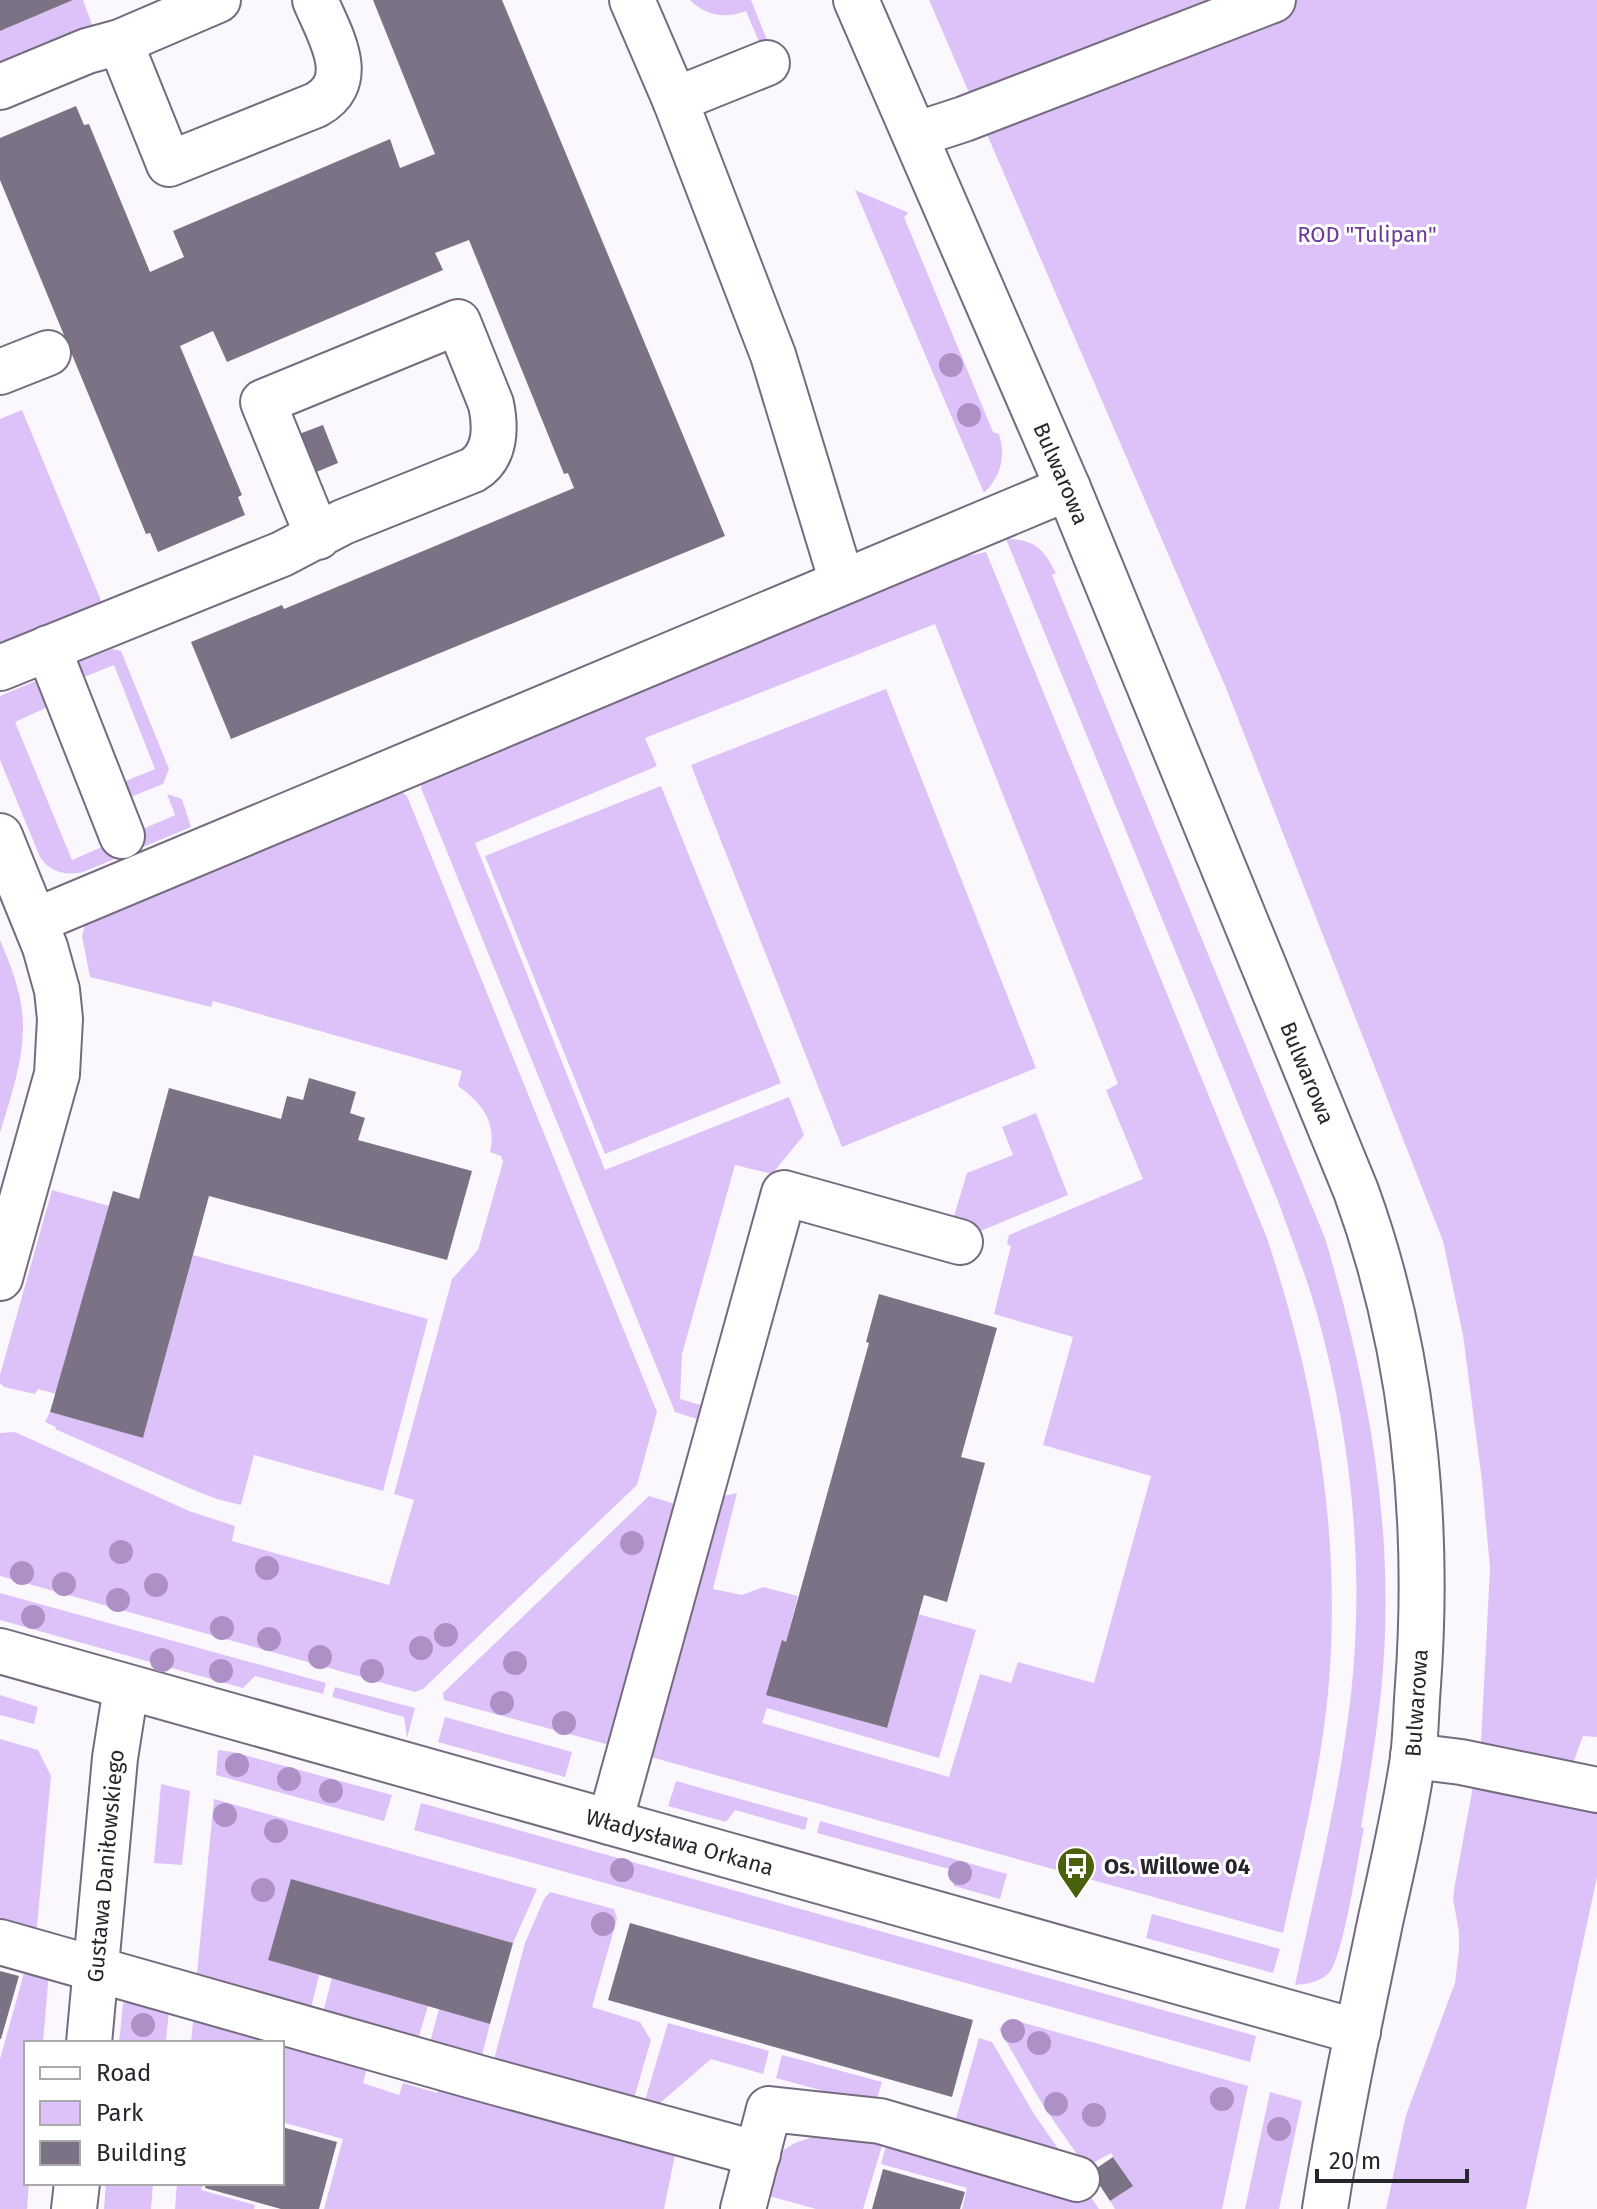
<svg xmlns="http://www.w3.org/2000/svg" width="1597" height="2209" viewBox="0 0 1597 2209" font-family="'Fira Sans',sans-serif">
	<rect width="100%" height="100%" fill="#faf8fd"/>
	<!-- green -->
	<g fill="#ddc2f9">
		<path d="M73 0H83L94 30 0 69V31Z"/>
		<path d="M690 0H751L767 40 760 44 746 11C725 19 706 16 690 0Z"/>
		<path d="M929 0H1597V1737L1583 1736 1560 1799 1597 1809V1877L1526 2209H1386L1406 2115 1455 1983 1459 1950V1932L1453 1899 1455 1884 1481 1743 1490 1568 1482 1481 1463 1335 1443 1241 1226 688Z"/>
		<path d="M855 190 907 212 908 214 904 217 993 432 999 434C1006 457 1001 476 984 493Z"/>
		<path d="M22 410 102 603 0 647V419Z"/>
		<path d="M1006 539C1034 539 1044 549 1056 573L1052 575 1325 1238C1363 1366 1390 1499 1385 1633 1383 1699 1372 1762 1361 1827L1364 1828C1358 1856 1344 1955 1329 1973 1320 1982 1307 1984 1295 1985 1316 1888 1340 1792 1351 1694 1365 1567 1351 1433 1316 1310 1305 1273 1291 1237 1278 1201Z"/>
		<path d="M986 552 1267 1238C1315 1383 1341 1528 1329 1682 1322 1767 1301 1850 1283 1933L651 1757 724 1496 737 1493 713 1589 742 1595 763 1587 798 1596 786 1642 782 1641 767 1695 886 1728 918 1614 976 1630 939 1758 767 1708 762 1723 949 1777 980 1674 1011 1683 1018 1662 1094 1683 1151 1476 1043 1445 1073 1337 994 1314 1011 1246 1007 1244 1009 1235 1143 1179 1106 1090 1118 1084 935 624 645 738 657 766 475 843 605 1170 789 1097 804 1135 772 1174 735 1165 682 1354 680 1399 707 1407 703 1421 675 1412 421 788 422 781 958 558Z"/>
		<path d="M112 649 121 651 169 769 163 784 128 798 121 783 155 769 114 665 79 679 73 664Z"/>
		<path d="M38 680 50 706 15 722 72 860 175 815 167 794 182 799 191 827 83 872C65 876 50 872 40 857L0 760V696Z"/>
		<path d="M886 689 1036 1068 842 1147 691 765Z"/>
		<path d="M661 786 781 1083 605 1154 485 856Z"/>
		<path d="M398 789 407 796 657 1412 637 1485 423 1689 415 1692 0 1576V1433L15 1432 189 1511 235 1526 232 1541 389 1585 414 1500 394 1494 452 1279 478 1250 503 1162 501 1156 490 1152C497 1122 481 1102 458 1086L462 1071 213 1001 211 1007 90 977 82 936 85 924Z"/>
		<path d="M0 940C12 968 24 999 23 1030 22 1066 10 1099 0 1133Z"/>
		<path d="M1036 1113 1068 1195 973 1234 951 1226 967 1173 1013 1155 1002 1127Z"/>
		<path d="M52 1190 109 1206 56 1394 38 1389 35 1394 4 1387 0 1383V1375Z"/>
		<path d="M193 1255 428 1319 383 1491 254 1455 241 1505 217 1499 196 1491 55 1429 56 1427 45 1422 50 1412 143 1438Z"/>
		<path d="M649 1496 675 1504 610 1739 606 1744 444 1700 443 1693Z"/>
		<path d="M0 1593 326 1683 323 1694 255 1676 243 1688 0 1620Z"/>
		<path d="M335 1687 415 1708 407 1738 404 1717 332 1697Z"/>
		<path d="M0 1695 38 1707 34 1724 0 1715Z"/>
		<path d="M445 1717 572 1752 565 1777 438 1742Z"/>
		<path d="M0 1739 38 1750 51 1776 36 1937 0 1928Z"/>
		<path d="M218 1750 233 1752 392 1795 384 1821 216 1775Z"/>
		<path d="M676 1781 808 1818 805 1830 735 1810 726 1822 668 1806Z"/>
		<path d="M161 1784 190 1791 182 1865 154 1863Z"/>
		<path d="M214 1799 537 1889 513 1943 291 1880 268 1960 319 1975 309 2016 196 1983Z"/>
		<path d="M421 1803 1256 2036 1250 2062 414 1830Z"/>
		<path d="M820 1821 1007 1874 1000 1899 954 1886 949 1869 817 1833Z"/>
		<path d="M550 1892 614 1909 617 1919 592 2007 640 2022 651 2040 632 2105 492 2067 525 1943 544 1899Z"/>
		<path d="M1152 1914 1280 1949 1273 1973 1146 1938Z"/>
		<path d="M0 1957 49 1972 43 2043H26V2183H29L27 2209H0V2059L24 1973 0 1966Z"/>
		<path d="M332 1978 428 2006 416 2046 321 2020Z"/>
		<path d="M126 2000 169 2009 166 2043H119L123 2004Z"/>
		<path d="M439 2009 490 2024 480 2064 428 2050Z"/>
		<path d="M194 2012 369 2061 363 2083 399 2095 403 2083 437 2093 440 2086 506 2107 675 2155 664 2209H324L343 2139 282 2122V2043H191Z"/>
		<path d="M1010 2019 1248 2086 1222 2209H1115L1110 2201 1132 2186 1111 2153 1086 2167 1044 2107 999 2029Z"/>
		<path d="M668 2023 769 2051 763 2074 711 2059 652 2110 643 2107Z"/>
		<path d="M979 2038 992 2042 1034 2114 1069 2164 953 2129Z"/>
		<path d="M782 2055 882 2082 875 2105 776 2078Z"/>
		<path d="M1270 2092 1302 2101 1279 2209H1245Z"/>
		<path d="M818 2135 885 2136 863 2209H816L762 2194 776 2155 795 2143Z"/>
		<path d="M888 2138 1088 2193 1099 2209H962L967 2188 881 2164Z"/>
		<path d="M106 2183H153L151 2209H104Z"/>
		<path d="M177 2183H203L201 2190 255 2205 254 2209H175Z"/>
	</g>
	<!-- building -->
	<g fill="#7c7286">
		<path d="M0 0H73L0 31Z"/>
		<path d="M373 0H502L725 536 231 739 191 642 282 605 284 609 574 488 568 473 564 474 469 240 435 253 443 270 227 362 213 331 180 346 242 495 238 497 245 515 158 552 150 533 146 534 0 180V138L76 106 84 125 89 124 150 272 184 257 173 231 390 139 400 168 435 154Z"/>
		<path d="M323 425 338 463 314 473 299 434Z"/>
		<path d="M309 1078 356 1092 350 1113 365 1118 358 1140 472 1171 447 1260 209 1196 143 1438 50 1412 113 1191 139 1199 169 1088 281 1119 287 1096 303 1100Z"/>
		<path d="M879 1294 997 1328 961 1457 985 1463 947 1602 924 1595 887 1728 766 1695 782 1640 786 1642 869 1343 866 1342Z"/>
		<path d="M291 1879 513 1943 490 2024 268 1960Z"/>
		<path d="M630 1923 973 2020 952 2097 608 2000Z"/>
		<path d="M0 1971 19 1976 1 2039H0Z"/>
		<path d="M282 2127 337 2142 319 2209H281L205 2188 206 2183H282Z"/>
		<path d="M1113 2157 1133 2186 1110 2201 1091 2172Z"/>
		<path d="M883 2169 965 2192 960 2209H872Z"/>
	</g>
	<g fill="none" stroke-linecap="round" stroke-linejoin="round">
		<defs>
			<g id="minor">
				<path d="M632 0 675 100"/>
				<path id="s1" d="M856 0 1068 488 1356 1191C1413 1348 1430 1518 1418 1685 1416 1709 1416 1734 1413 1758 1405 1812 1393 1865 1381 1918 1361 2015 1340 2111 1325 2209"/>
				<path d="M120 42 169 164 316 105C360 81 329 34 315 0"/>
				<path d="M767 63 675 100 773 355 842 582"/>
				<path d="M0 87 87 51 120 42 218 0"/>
				<path d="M915 135 964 119 1273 0"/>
				<path d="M0 372 48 353"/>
				<path d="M48 648 122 836"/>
				<path d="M0 668 282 554 343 522 473 470C496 456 496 428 491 404L458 322 263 402 318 537"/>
				<path d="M0 836 45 947 57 990 60 1019 57 1074 0 1278"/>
				<path d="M35 921 1068 488"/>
				<path id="s2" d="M0 1651 1358 2032"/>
				<path d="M1413 1756 1461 1762 1597 1790"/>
				<path d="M610 1822 784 1193 960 1242"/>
				<path d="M0 1942 483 2079 758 2154"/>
				<path id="s3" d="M89 2043 115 1758 126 1688"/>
				<path d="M74 2209 77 2183"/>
				<path d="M743 2209 769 2109 880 2121 1077 2179"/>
			</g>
		</defs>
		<!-- minor casing -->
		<use href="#minor" stroke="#746b7f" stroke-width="48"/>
		<!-- minor -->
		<use href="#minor" stroke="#fff" stroke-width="44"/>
	</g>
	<!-- trees -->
	<g fill="#ad90c5">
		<circle cx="951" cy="365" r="12"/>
		<circle cx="969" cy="415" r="12"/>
		<circle cx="632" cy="1543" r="12"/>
		<circle cx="121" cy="1552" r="12"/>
		<circle cx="267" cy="1568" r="12"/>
		<circle cx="22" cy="1573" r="12"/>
		<circle cx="64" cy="1584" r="12"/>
		<circle cx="156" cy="1585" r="12"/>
		<circle cx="118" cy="1600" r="12"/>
		<circle cx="33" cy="1617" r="12"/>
		<circle cx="222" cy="1628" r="12"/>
		<circle cx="446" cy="1635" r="12"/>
		<circle cx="269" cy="1639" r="12"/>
		<circle cx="421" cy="1648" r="12"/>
		<circle cx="320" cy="1657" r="12"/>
		<circle cx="162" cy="1660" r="12"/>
		<circle cx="515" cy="1663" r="12"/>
		<circle cx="221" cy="1671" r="12"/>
		<circle cx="372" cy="1671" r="12"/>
		<circle cx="502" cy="1703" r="12"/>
		<circle cx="564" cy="1723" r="12"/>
		<circle cx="237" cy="1765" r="12"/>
		<circle cx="289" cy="1779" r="12"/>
		<circle cx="331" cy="1791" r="12"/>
		<circle cx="225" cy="1815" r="12"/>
		<circle cx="276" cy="1831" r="12"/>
		<circle cx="622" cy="1870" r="12"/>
		<circle cx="960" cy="1873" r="12"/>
		<circle cx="263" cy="1890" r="12"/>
		<circle cx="603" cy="1924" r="12"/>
		<circle cx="143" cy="2025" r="12"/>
		<circle cx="1013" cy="2031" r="12"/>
		<circle cx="1039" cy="2043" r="12"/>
		<circle cx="1222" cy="2099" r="12"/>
		<circle cx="1056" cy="2104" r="12"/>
		<circle cx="1094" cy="2115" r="12"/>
		<circle cx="1279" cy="2129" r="12"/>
	</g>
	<!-- icons -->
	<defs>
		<symbol id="bus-pin" viewBox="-11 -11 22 30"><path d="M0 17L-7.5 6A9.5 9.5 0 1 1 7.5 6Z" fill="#4b600b" stroke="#fff"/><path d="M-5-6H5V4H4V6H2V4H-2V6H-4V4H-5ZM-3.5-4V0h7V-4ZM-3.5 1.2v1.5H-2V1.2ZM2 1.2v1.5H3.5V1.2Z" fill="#fff"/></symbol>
	</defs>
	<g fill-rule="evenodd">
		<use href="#bus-pin" x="1054" y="1844" width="44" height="60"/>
	</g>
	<g text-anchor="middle" stroke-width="6" stroke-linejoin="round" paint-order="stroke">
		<!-- park labels -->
		<g font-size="22" fill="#6e3a98" stroke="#fff">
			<text x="1367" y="242">ROD "Tulipan"</text>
		</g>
		<!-- street labels -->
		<g font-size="22" fill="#29252d" stroke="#fff">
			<text dy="8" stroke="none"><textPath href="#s1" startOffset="516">Bulwarowa</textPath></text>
			<text dy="8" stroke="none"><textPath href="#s1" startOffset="1164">Bulwarowa</textPath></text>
			<text transform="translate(1416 1703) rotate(-86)" y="8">Bulwarowa</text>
			<text dy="8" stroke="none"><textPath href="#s2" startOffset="706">Władysława Orkana</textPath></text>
			<text dy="8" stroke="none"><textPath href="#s3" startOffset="178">Gustawa Daniłowskiego</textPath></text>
		</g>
		<!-- poi labels -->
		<g font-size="22" font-weight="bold" fill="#29252d" stroke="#fff" text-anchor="start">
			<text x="1104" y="1874">Os. Willowe 04</text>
		</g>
	</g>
	<!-- legend -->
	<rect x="24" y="2041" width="260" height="144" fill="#ffffff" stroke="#a9a8ab" stroke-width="2"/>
	<rect x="40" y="2067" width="40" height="12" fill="#ffffff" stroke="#a9a8ab" stroke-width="2"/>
	<text x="96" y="2081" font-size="24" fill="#29252d">Road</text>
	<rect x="40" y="2101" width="40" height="24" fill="#ddc2f9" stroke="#a9a8ab" stroke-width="2"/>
	<text x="96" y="2121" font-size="24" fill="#29252d">Park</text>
	<rect x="40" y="2141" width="40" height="24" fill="#7c7286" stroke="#a9a8ab" stroke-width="2"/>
	<text x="96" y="2161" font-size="24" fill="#29252d">Building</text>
	<!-- scale -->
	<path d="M1317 2169v12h150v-12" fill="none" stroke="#29252d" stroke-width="4"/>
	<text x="1329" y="2169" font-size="24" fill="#29252d" stroke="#ffffff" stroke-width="6" paint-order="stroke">20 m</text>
</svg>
